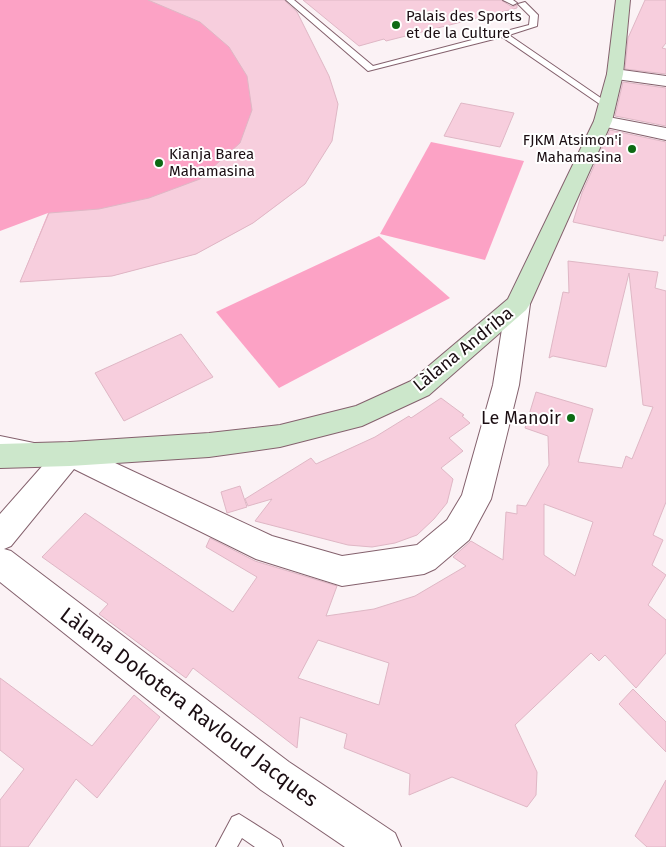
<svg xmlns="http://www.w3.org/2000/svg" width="666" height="847" viewBox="0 0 666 847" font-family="'Fira Sans',sans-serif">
	<rect width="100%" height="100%" fill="#fbf2f5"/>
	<!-- green -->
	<g fill="#fca2c5">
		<path d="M0 0H254L305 184 253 223 196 254 112 276 20 282 48 213 0 231Z"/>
		<path d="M431 142 524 161 485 260 380 234Z"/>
		<path d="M379 236 450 298 279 388 216 312Z"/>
	</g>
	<!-- building -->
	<g fill="#f7cedd" stroke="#dfb7c5" fill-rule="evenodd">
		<path d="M148 0H284L297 12 329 76 338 104 332 141 305 184 253 223 196 254 112 276 20 282 49 213 99 209 149 198 200 179 240 143 252 110 247 76 229 47 200 22Z"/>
		<path d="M303 0H501L512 7 517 5V8L386 41 384 39 359 46Z"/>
		<path d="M645 0H666V43L662 48 666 49V74L625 69 628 38Z"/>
		<path d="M623 82 666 88V126L615 116Z"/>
		<path d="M461 103 514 113 500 147 444 136Z"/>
		<path d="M610 130 666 142V236L664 235 663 241 573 222 582 193Z"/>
		<path d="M568 261 658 272 655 288 666 291V502L653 535 663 540 652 565 666 575 648 605 666 620V653L636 688 605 655 599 661 591 653 515 725 537 772 536 795 527 807 452 777 409 795 410 774 344 748 347 734 300 717 297 748 193 668 186 678 99 614 108 604 42 557 85 513 233 612 257 577 206 547 210 538 255 561 337 586 326 616 374 609 415 596 466 566 453 557 471 541 503 560 506 512 517 514V505L526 506 549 465 548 436 525 428 536 392 593 409 578 462 622 468 626 456 632 459 653 407 643 405 629 273 606 367 553 356 549 358 563 292 569 293ZM544 504 593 522 575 576 544 555ZM318 640 389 663 379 705 298 678Z"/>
		<path d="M181 334 213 377 124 421 95 373Z"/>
		<path d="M441 398 464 415 462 416 470 423 449 438 463 451 441 468 453 479 447 503 434 519 417 535 395 543 372 547 348 545 255 521 272 499 248 506 245 499 311 458 316 464 375 437 409 416 411 418Z"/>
		<path d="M240 486 247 507 227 513 221 492Z"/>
		<path d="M0 678 92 746 134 695 160 717 97 798 76 779 28 847H0V800L24 769 0 750Z"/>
		<path d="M633 689 666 722V752L619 704Z"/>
		<path d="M666 780V847H647L635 836Z"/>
	</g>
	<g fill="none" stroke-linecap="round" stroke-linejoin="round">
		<defs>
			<g id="lane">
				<path d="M286 0H294L373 66 529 25 530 16 518 4 525 2 538 15 537 26 509 35 611 105 604 107 502 37 368 71Z"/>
				<path d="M503 0H513L517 3 513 5Z"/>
				<path d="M0 436 34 443 36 447 34 451 29 453 0 448Z"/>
				<path d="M239 814 280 840 283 847H255L242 838 237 847H216L232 817Z"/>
			</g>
			<g id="street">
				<path d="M615 69 666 76V86L609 78 607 74 609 70Z"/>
				<path d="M603 116 666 128V140L597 125 594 121 597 117Z"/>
				<path d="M518 296 526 298 530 304 519 385 491 499 469 540 435 569 424 574 342 586 256 559 74 469 11 546 4 549 11 551 289 762 395 833 401 847H345L261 790 0 582V514L60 446 70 442 272 536 342 556 417 545 447 520 462 495 493 385 506 304 510 298Z"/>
			</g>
			<path id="secondary" d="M616 0H630L623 74 612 121 530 304 526 310 429 395 362 426 280 447 209 457 70 466 0 468V444L70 442 209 433 280 425 356 406 411 381 508 299 594 121 607 74Z"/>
		</defs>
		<!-- lane casing -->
		<use href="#lane" stroke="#84616d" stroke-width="2"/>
		<!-- street casing -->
		<use href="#street" stroke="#84616d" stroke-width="2"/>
		<!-- secondary casing -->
		<use href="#secondary" stroke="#84616d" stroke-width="2"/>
		<!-- lane -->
		<use href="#lane" fill="#fff" fill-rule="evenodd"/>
		<!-- street -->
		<use href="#street" fill="#fff" fill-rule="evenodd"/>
		<!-- secondary -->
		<use href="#secondary" fill="#cce7cb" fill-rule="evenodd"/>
	</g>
	<!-- markers -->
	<g fill="#0d6a14" stroke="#fff" stroke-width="2">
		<circle cx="396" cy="25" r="5"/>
		<circle cx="632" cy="149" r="5"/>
		<circle cx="159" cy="163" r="5"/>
		<circle cx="571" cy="418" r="5"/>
	</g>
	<g text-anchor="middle" stroke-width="4" stroke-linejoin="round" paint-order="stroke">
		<!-- far-poi labels -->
		<g font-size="15" fill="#1b0e13" stroke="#fff" text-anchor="start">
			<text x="406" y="21">Palais des Sports<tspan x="406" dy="17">et de la Culture</tspan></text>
			<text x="622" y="145" text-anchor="end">FJKM Atsimon'i<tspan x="622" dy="17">Mahamasina</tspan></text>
			<text x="169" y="159">Kianja Barea<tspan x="169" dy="17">Mahamasina</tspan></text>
		</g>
		<!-- street labels -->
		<g font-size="18" fill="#1b0e13" stroke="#fff">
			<text transform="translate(463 349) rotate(-39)" y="6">Làlana Andriba</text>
		</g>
		<!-- poi labels -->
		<g font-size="18" fill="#1b0e13" stroke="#fff" text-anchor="end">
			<text x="561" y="424">Le Manoir</text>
		</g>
		<!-- near-street labels -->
		<g font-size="21" fill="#1b0e13" stroke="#fff">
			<text transform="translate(189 707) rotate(37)" y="7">Làlana Dokotera Ravloud Jacques</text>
		</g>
	</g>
</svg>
